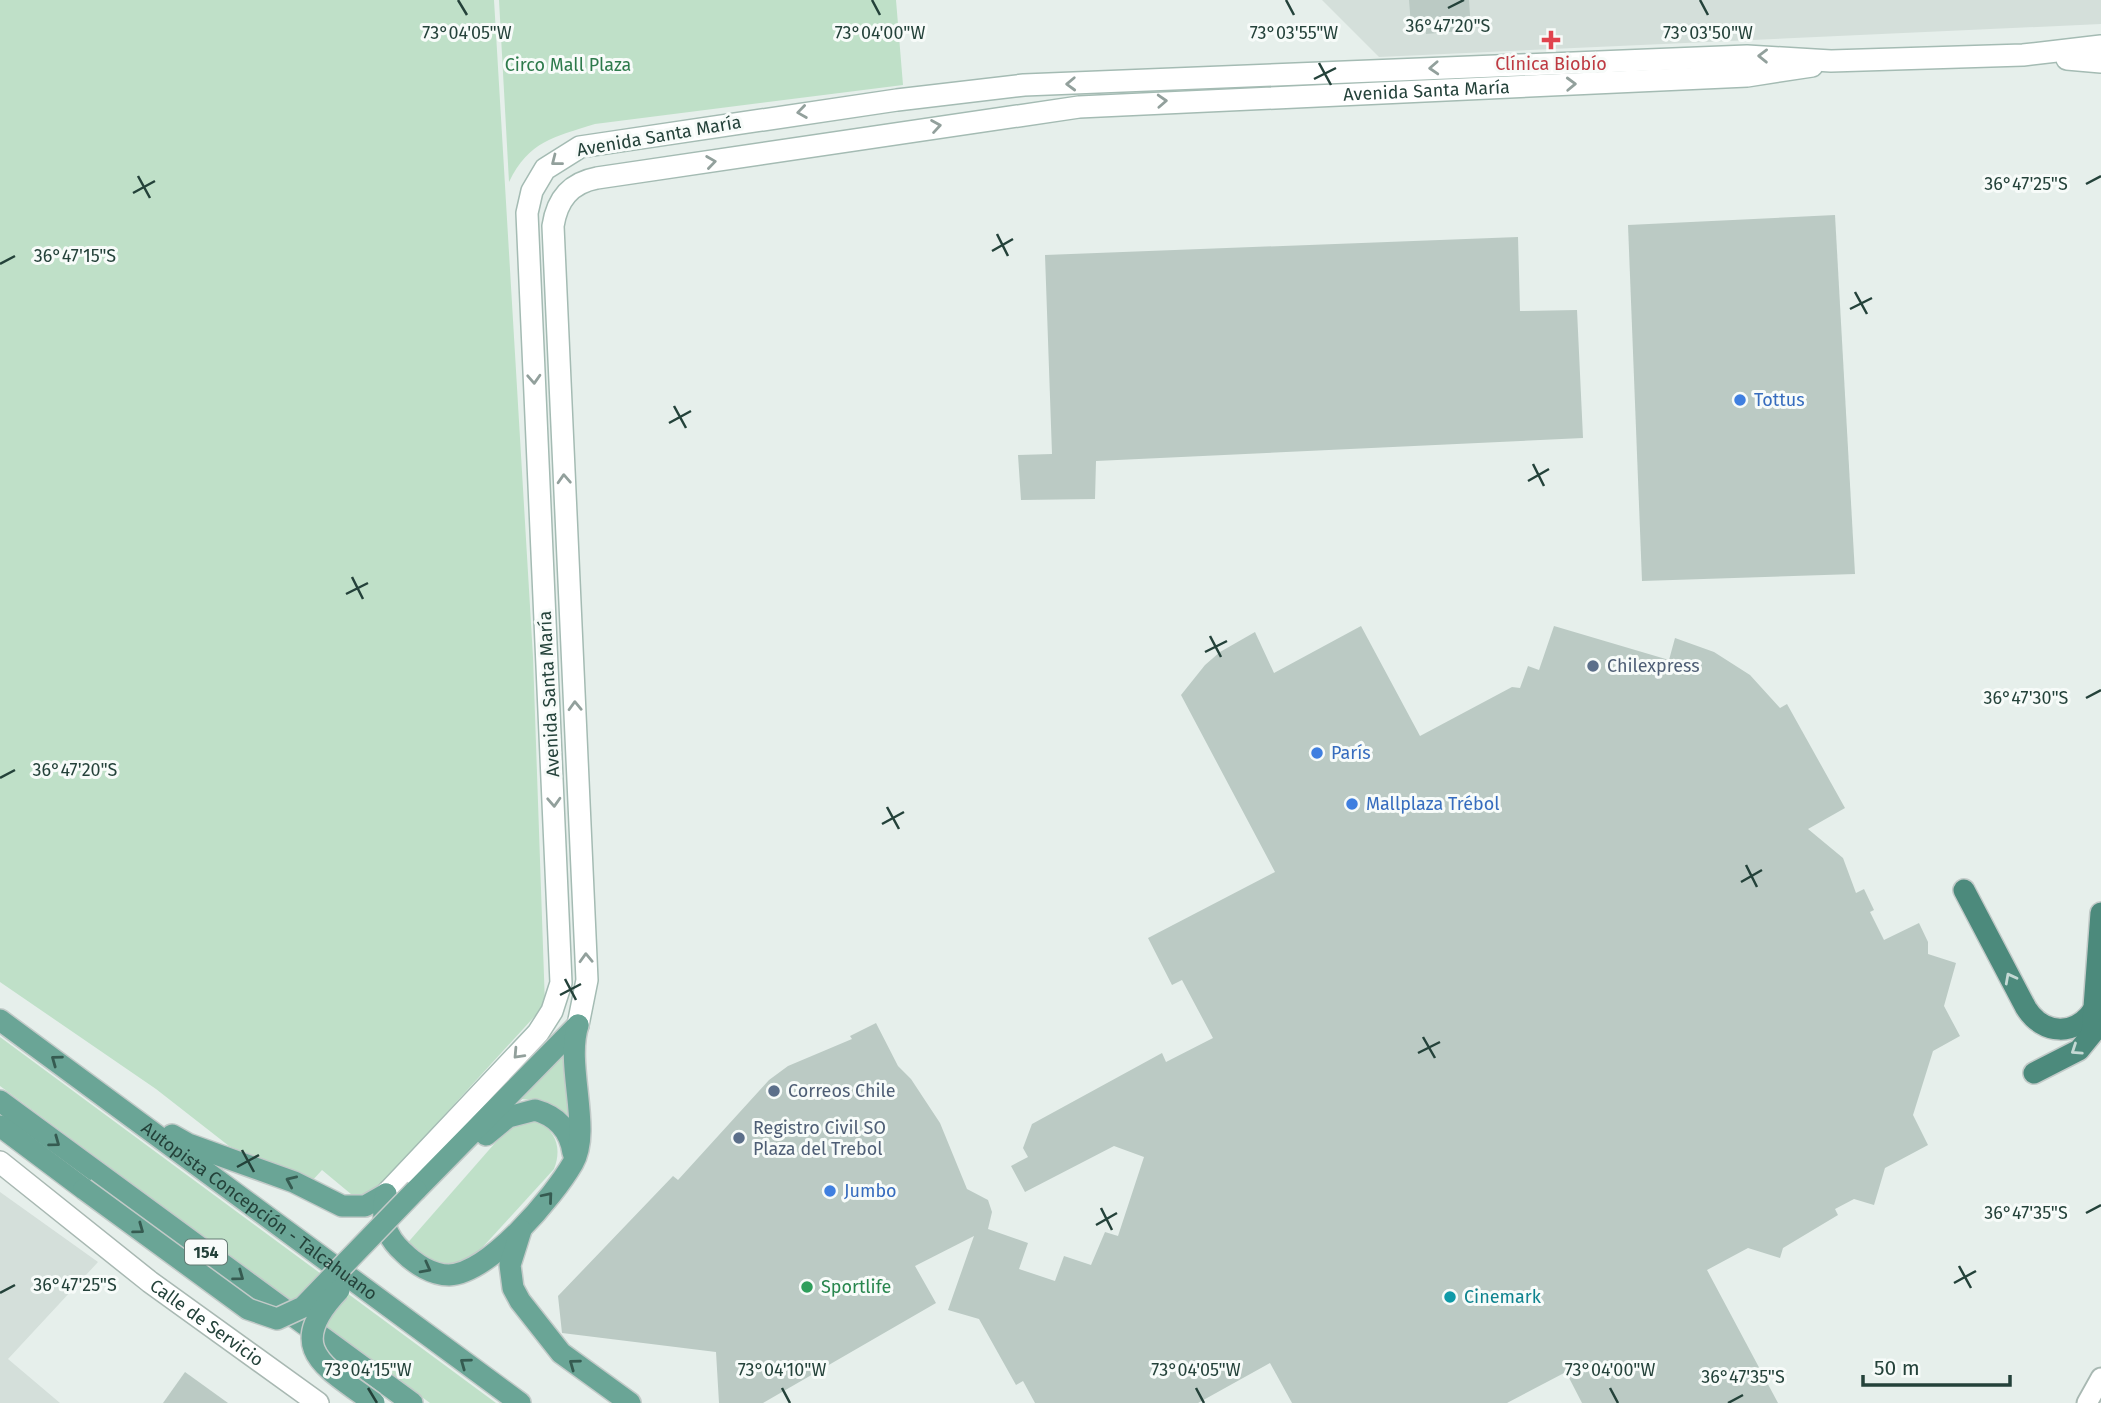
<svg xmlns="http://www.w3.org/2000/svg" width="2101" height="1403" viewBox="0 0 2101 1403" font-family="'Fira Sans',sans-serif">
	<rect width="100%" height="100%" fill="#e6efeb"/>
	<!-- built -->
	<g fill="#d4dfda">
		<path d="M1322 0H2101V24L1379 57Z"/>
		<path d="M0 1192 98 1262 8 1359 60 1403H0Z"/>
	</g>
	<!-- green -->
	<g fill="#bfe0c8">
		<path d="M0 0H494L533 657 545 1005 363 1204 322 1170 311 1182 229 1146 156 1089 0 982Z"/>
		<path d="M499 0H896L903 85 595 124C554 137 529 141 509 182Z"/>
		<path d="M0 1037 496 1403H430L0 1086Z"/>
		<path d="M564 1046 571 1120 567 1121C551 1104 539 1099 516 1099Z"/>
		<path d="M539 1121C556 1133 562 1148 554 1169L470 1261 448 1269 404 1247 509 1127 515 1122Z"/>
	</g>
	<!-- building -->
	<g fill="#bbcac4">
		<path d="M1409 0H1469L1471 30 1426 34V24L1411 25Z"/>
		<path d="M1835 215 1855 574 1642 581 1628 225Z"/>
		<path d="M1518 237 1520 311 1577 310 1583 438 1096 461 1095 499 1021 500 1018 455 1052 454 1045 255Z"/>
		<path d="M1361 626 1420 736 1512 687 1520 688 1528 666 1539 670 1554 626 1669 660 1675 638 1714 652 1750 675 1780 708 1787 704 1845 808 1808 829 1843 858 1856 893 1864 889 1874 910 1870 912 1884 940 1919 923 1928 942V954L1956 963 1944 1006 1960 1036 1933 1051 1913 1115 1928 1145 1885 1168 1874 1205 1854 1199 1835 1209 1838 1215 1783 1248 1780 1258 1748 1248 1707 1270 1778 1403H1582L1566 1372 1507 1403H1292L1270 1363 1198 1403H1035L1023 1381 1016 1385 979 1319 948 1310 974 1236 915 1266 936 1303 763 1403H719L716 1352 562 1333 558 1296 673 1176 678 1180 769 1080 788 1066 852 1039 850 1036 876 1023 898 1066 911 1079 940 1123 967 1189 988 1200 992 1212 988 1229 1028 1243 1019 1269 1055 1281 1064 1256 1091 1265 1105 1232 1118 1236 1144 1157 1114 1146 1025 1192 1011 1166 1028 1157 1023 1148 1032 1124 1162 1053 1166 1062 1213 1038 1182 980 1172 985 1148 938 1275 872 1181 695 1205 665 1220 652 1255 632 1274 673Z"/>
		<path d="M185 1372 228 1403H163Z"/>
	</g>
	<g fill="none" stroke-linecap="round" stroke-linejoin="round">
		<defs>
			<path id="minor" d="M2087 1403 2101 1378"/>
			<g id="tertiary">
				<path id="s1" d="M0 1162 150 1282 318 1403"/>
			</g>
			<g id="secondary">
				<path d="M2067 59 2101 62"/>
				<path id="s2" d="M578 1025 587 980 553 226C557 200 570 183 597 178L1079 107 1747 76 1812 66"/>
				<path d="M386 1194 538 1033 552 1011 561 983 527 213 532 191 545 169 580 147 897 100 1024 85 1747 56 1831 61 2023 55 2101 46"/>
			</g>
			<g id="primary">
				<path id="s3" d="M0 1020 520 1403"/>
				<path d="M0 1101 412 1403"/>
				<path d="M0 1126 84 1189"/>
				<path d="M172 1135 188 1144 294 1182 342 1206H365L386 1194"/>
				<path d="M486 1135 508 1117 535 1110C557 1116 570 1130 573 1153"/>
				<path d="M416 1190 578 1025"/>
				<path d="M386 1194C380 1217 385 1236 403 1252 415 1264 432 1275 449 1275 490 1273 554 1196 573 1163 592 1130 565 1065 578 1025"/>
				<path d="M521 1230 510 1265 513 1288 520 1301 561 1353 630 1403"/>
			</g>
			<g id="trunk">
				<path d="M1964 890 2026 1008C2043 1035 2076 1037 2094 1009"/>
				<path d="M2034 1073 2079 1050 2092 1034 2101 913"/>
			</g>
		</defs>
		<!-- minor casing -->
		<use href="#minor" stroke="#a8b8b2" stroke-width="23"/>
		<!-- tertiary casing -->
		<use href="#tertiary" stroke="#a8b8b2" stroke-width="24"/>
		<!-- secondary casing -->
		<use href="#secondary" stroke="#a4bbb3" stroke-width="24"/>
		<!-- primary casing -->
		<use href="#primary" stroke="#c2cac8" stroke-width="24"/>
		<!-- trunk casing -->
		<use href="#trunk" stroke="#c2cac8" stroke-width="24"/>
		<!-- minor -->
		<use href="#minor" stroke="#fff" stroke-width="19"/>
		<!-- tertiary -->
		<use href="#tertiary" stroke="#fff" stroke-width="21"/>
		<!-- secondary -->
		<use href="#secondary" stroke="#fff" stroke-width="21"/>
		<!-- primary -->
		<use href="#primary" stroke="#6aa596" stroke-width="21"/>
		<!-- trunk -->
		<use href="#trunk" stroke="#4c8a7c" stroke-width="21"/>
		<defs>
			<g id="primary-bridge">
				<path d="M84 1189 248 1309 277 1319 303 1307 416 1190"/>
				<path d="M339 1290C283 1349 324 1366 374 1403"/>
			</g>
		</defs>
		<!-- primary-bridge casing -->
		<use href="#primary-bridge" stroke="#c2cac8" stroke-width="24" stroke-linecap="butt"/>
		<!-- primary-bridge -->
		<use href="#primary-bridge" stroke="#6aa596" stroke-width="21"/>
	</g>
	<!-- one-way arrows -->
	<defs><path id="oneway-chevron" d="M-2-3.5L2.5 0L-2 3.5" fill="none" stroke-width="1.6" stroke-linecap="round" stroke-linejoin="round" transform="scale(1.75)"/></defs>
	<g stroke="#92a09c">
		<use href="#oneway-chevron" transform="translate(1763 56) rotate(-179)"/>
		<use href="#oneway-chevron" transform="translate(1434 68) rotate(177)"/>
		<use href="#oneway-chevron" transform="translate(1071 84) rotate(178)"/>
		<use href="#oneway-chevron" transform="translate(1571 84) rotate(-2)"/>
		<use href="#oneway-chevron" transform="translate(1162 101) rotate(-3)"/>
		<use href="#oneway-chevron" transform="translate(802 112) rotate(172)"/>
		<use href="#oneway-chevron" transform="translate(936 126) rotate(-9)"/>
		<use href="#oneway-chevron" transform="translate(556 161) rotate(142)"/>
		<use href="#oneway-chevron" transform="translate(711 162) rotate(-8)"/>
		<use href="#oneway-chevron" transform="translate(534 379) rotate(87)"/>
		<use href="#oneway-chevron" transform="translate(564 479) rotate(-93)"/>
		<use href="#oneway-chevron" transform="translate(575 706) rotate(-92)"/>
		<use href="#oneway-chevron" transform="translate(554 802) rotate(87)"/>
		<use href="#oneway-chevron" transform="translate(586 958) rotate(-92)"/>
		<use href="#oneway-chevron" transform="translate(518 1054) rotate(133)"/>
	</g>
	<g stroke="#c4d9d4">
		<use href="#oneway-chevron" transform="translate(2010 978) rotate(-118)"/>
		<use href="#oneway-chevron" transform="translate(2076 1050) rotate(146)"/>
	</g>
	<g stroke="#365b51">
		<use href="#oneway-chevron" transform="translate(56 1060) rotate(-144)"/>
		<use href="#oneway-chevron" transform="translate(55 1142) rotate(36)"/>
		<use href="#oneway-chevron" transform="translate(291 1181) rotate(-156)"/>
		<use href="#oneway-chevron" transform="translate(548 1197) rotate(-50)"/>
		<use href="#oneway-chevron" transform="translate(139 1229) rotate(36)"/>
		<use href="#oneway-chevron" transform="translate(426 1268) rotate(28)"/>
		<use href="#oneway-chevron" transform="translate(239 1276) rotate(36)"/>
		<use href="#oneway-chevron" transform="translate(465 1363) rotate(-144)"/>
		<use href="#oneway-chevron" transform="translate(574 1364) rotate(-144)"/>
	</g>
	<!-- ticks -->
	<path fill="none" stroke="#24423a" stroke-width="2.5" d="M458 0 467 15M872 0 880 15M1286 0 1294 15M1700 0 1708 15M1448 8 1464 0M1319 63 1331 85M1314 79 1336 68M138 176 150 198M2086 184 2101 176M133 193 155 181M997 234 1008 256M992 251 1013 239M0 264 15 256M1855 292 1867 314M1850 309 1872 298M674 406 686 428M669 423 691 411M1533 464 1544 486M1528 481 1549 469M352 577 363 599M346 594 368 583M1210 636 1221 657M1205 652 1227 641M2086 698 2101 690M0 778 15 770M887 807 899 829M882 824 904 812M1746 865 1757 887M1741 882 1762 870M565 979 576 1000M560 995 581 984M1423 1037 1435 1058M1418 1053 1440 1042M242 1150 254 1172M237 1167 259 1155M1101 1208 1112 1230M2086 1213 2101 1205M1096 1225 1117 1213M1959 1266 1971 1288M1954 1283 1976 1271M0 1293 15 1285M368 1388 377 1403M782 1388 790 1403M1196 1388 1204 1403M1610 1388 1618 1403M1728 1403 1743 1395"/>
	<!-- markers -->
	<path fill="#e0444e" stroke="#f7fbf9" stroke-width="2.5" d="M1547.5 29.5h7v7h7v7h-7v7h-7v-7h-7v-7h7z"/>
	<g fill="#3f7fe0" stroke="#f7fbf9" stroke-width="2.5">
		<circle cx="1740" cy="400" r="7"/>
		<circle cx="1317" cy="753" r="7"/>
		<circle cx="1352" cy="804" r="7"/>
		<circle cx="830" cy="1191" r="7"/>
	</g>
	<g fill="#5c6f8a" stroke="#f7fbf9" stroke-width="2.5">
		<circle cx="1593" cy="666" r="7"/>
		<circle cx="774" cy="1091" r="7"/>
		<circle cx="739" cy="1138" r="7"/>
	</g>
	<circle fill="#2e9e5b" stroke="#f7fbf9" stroke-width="2.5" cx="807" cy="1287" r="7"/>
	<circle fill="#0f9aa8" stroke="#f7fbf9" stroke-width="2.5" cx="1450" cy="1297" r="7"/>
	<g text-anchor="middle" stroke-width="6" stroke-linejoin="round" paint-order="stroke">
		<!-- shield labels -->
		<rect fill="#f7fbf9" stroke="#637a73" stroke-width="2" x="185" y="1239.5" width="42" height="25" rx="5"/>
		<g font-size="16" font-weight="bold" fill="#24423a">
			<text x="206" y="1258">154</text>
		</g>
		<!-- health labels -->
		<g font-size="18" fill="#be3a42" stroke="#f7fbf9">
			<text x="1551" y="70">Clínica Biobío</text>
		</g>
		<!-- park labels -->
		<g font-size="18" fill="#2d7a4b" stroke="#f7fbf9">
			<text x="568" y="71">Circo Mall Plaza</text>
		</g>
		<!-- street labels -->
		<g font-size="18" fill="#24423a" stroke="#f7fbf9">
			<text dy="6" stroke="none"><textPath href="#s2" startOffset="1706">Avenida Santa María</textPath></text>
			<text transform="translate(659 136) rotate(-10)" y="6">Avenida Santa María</text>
			<text transform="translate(549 694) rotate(-93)" y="6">Avenida Santa María</text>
			<text dy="6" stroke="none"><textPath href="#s3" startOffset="322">Autopista Concepción - Talcahuano</textPath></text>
			<text dy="6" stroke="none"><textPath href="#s1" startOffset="262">Calle de Servicio</textPath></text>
		</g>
		<!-- shop labels -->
		<g font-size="18" fill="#366cbe" stroke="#f7fbf9" text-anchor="start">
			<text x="1754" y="406">Tottus</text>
			<text x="1331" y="759">París</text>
			<text x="1366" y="810">Mallplaza Trébol</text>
			<text x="844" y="1197">Jumbo</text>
		</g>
		<!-- service labels -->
		<g font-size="18" fill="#4e5e75" stroke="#f7fbf9" text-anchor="start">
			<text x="1607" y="672">Chilexpress</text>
			<text x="788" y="1097">Correos Chile</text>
			<text x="753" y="1134">Registro Civil SO<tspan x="753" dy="21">Plaza del Trebol</tspan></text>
		</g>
		<!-- leisure labels -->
		<g font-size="18" fill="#27864d" stroke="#f7fbf9" text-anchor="start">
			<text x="821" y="1293">Sportlife</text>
		</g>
		<!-- culture labels -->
		<g font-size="18" fill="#0d838f" stroke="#f7fbf9" text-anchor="start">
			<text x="1464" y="1303">Cinemark</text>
		</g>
	</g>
	<g font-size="18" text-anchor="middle" fill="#24423a" stroke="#f7fbf9" stroke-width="6" stroke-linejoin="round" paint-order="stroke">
		<text x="1448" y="32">36°47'20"S</text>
		<text x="467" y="39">73°04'05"W</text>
		<text x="880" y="39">73°04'00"W</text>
		<text x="1294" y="39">73°03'55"W</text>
		<text x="1708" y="39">73°03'50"W</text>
		<text x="2026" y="190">36°47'25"S</text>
		<text x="75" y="262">36°47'15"S</text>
		<text x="2026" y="704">36°47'30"S</text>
		<text x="75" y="776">36°47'20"S</text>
		<text x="2026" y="1219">36°47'35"S</text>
		<text x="75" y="1291">36°47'25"S</text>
		<text x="368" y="1376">73°04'15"W</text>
		<text x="782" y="1376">73°04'10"W</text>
		<text x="1196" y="1376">73°04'05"W</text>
		<text x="1610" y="1376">73°04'00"W</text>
		<text x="1743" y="1383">36°47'35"S</text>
	</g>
	<!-- scale -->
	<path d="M1863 1375v10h147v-10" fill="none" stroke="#24423a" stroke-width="3.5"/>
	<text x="1874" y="1375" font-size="21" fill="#24423a" stroke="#f7fbf9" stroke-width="5" paint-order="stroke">50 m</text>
</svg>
